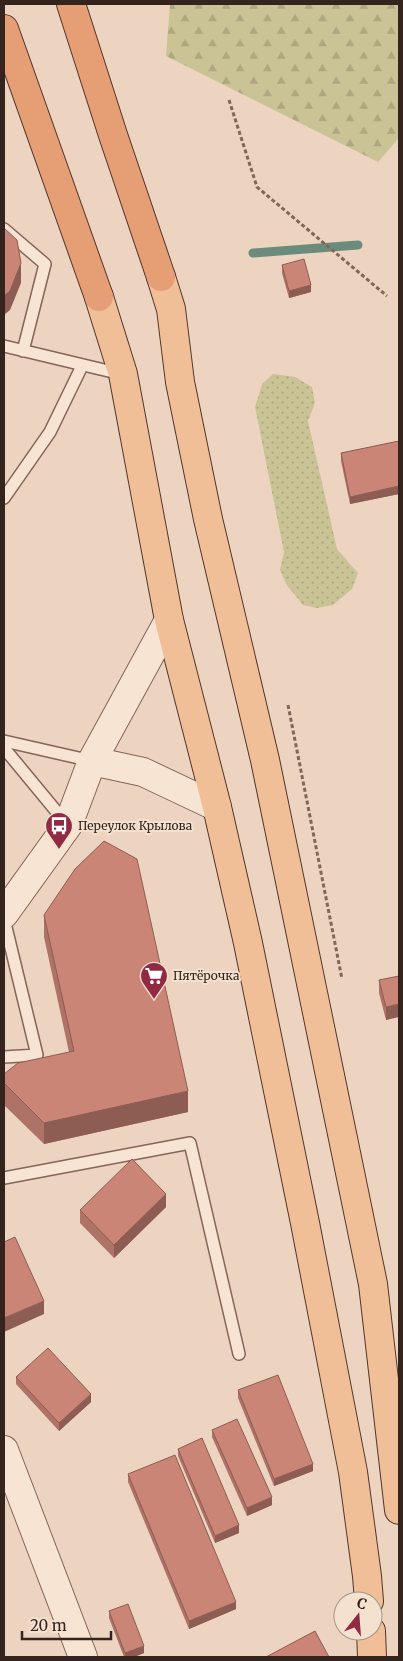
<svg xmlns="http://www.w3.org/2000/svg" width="403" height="1661" viewBox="0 0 403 1661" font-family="Merriweather,serif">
	<defs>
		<pattern id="grass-dots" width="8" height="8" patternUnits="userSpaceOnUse" patternTransform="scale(1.25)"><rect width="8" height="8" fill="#cac395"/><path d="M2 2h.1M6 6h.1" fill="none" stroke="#aea780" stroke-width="1.8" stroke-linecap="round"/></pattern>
		<pattern id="forest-firs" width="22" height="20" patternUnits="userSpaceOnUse" patternTransform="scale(1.25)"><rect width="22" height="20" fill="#cac395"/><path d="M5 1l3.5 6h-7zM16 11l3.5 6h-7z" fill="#aea780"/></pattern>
	</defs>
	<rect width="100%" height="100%" fill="#edd4c0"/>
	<!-- grass -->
	<path fill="url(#grass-dots)" d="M273 374 295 377 312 387 315 403 308 421 337 549 358 573 352 589 333 605 317 608 303 605 286 584 280 570 284 552 255 407 262 384Z"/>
	<!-- forest -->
	<path fill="url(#forest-firs)" d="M170 4H399V138L378 162 166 56Z"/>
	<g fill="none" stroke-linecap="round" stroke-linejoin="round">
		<!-- stream -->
		<path stroke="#6b8c7c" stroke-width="9" d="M253 253 358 245"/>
		<defs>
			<g id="service">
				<path d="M4 229 45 264 23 351"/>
				<path d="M4 346 121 374"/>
				<path d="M4 498 50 432 82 366"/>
				<path d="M4 741 92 761"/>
				<path d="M4 748 66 823"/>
				<path d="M4 919 37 1055 4 1057"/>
				<path d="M4 1178 190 1143 239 1354"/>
			</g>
			<g id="tertiary">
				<path d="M92 761 143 772 217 807"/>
				<path d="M4 914 68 825 92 761 169 620"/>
				<path d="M4 1450 83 1657"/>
			</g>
			<g id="primary">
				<path d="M161 277 171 309 180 382 208 519 265 760 373 1284 399 1510"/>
				<path d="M99 297 123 374 169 620 217 807 248 943 305 1223 353 1472 367 1576 369 1601"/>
				<path d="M371 1631 372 1657"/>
			</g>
			<g id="trunk">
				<path d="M71 4 113 135 161 277"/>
				<path d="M4 29 99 297"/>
			</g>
		</defs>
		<!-- service casing -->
		<use href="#service" stroke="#856559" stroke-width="14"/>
		<!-- tertiary casing -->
		<use href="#tertiary" stroke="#856559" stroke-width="30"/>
		<!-- primary casing -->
		<use href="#primary" stroke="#53352d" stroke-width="30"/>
		<!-- trunk casing -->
		<use href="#trunk" stroke="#53352d" stroke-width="30"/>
		<!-- path -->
		<g stroke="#856559" stroke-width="3" stroke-dasharray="4 2.5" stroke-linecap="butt">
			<path d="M229 100 257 187 387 296"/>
			<path d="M288 705 342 979"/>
		</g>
		<!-- service -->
		<use href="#service" stroke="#f8e4d3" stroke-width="11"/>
		<!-- tertiary -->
		<use href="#tertiary" stroke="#f8e4d3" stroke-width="28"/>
		<!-- primary -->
		<use href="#primary" stroke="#f0bf98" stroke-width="28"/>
		<!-- trunk -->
		<use href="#trunk" stroke="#e69e75" stroke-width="28"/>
	</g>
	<!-- wall -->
	<g fill="#ae7266">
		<path d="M282 265 311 292 289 298 282 273Z"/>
		<path d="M399 441V494L350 504 341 461V453Z"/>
		<path d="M44 915 188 1112 44 1144 4 1105V1074L69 1052 44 937Z"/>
		<path d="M399 976 386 1020 379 993V980Z"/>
		<path d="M166 1207 114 1258 80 1223V1210Z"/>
		<path d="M16 1377 91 1402 59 1431 16 1384Z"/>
		<path d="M238 1390 313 1471 274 1486 238 1398Z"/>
		<path d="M212 1430 272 1505 247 1516 212 1437Z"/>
		<path d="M178 1449 239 1533 215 1543 178 1456Z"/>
		<path d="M128 1474 236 1609 189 1629 128 1482Z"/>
		<path d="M109 1611 144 1653 134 1657H124L109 1618Z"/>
	</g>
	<!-- shaded-wall -->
	<g fill="#8d5d53">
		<path d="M21 263V283L10 310 4 315V296Z"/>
		<path d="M311 285V292L289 298V291Z"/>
		<path d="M399 486V494L350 504V497Z"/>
		<path d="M399 1004V1017L386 1020V1007Z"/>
		<path d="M188 1091V1112L44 1144V1123Z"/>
		<path d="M166 1194V1207L114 1258V1245Z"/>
		<path d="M44 1301V1314L4 1332V1318Z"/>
		<path d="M91 1394V1402L59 1431V1423Z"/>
		<path d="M313 1464V1471L274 1486V1479Z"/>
		<path d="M272 1497V1505L247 1516V1508Z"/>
		<path d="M239 1525V1533L215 1543V1536Z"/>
		<path d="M236 1602V1609L189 1629V1621Z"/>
		<path d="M144 1646V1653L134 1657H125V1653Z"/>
	</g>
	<!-- building -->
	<g fill="#ca8577" stroke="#8d5d53">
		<path d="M4 228 17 240 21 263 10 291 4 296Z"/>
		<path d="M304 259 311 285 289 291 282 265Z"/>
		<path d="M399 441V486L350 497 341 453Z"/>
		<path d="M104 841 137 859 188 1091 44 1123 4 1083V1074L18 1063 74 1051 44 915 75 869Z"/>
		<path d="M399 976V1004L386 1007 379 980Z"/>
		<path d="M132 1159 166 1194 114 1245 80 1210Z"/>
		<path d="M15 1237 44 1301 4 1318V1242Z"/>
		<path d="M48 1348 91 1394 59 1423 16 1377Z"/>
		<path d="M278 1375 313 1464 274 1479 238 1390Z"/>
		<path d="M237 1419 272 1497 247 1508 212 1430Z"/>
		<path d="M202 1438 239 1525 215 1536 178 1449Z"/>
		<path d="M175 1455 236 1602 189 1621 128 1474Z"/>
		<path d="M128 1604 144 1646 125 1653 109 1611Z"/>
		<path d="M315 1631 329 1657H266Z"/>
	</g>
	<!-- icons -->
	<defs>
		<symbol id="bus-pin" viewBox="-11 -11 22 30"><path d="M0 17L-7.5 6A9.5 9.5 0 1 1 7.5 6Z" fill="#932a44" stroke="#f4e1d0"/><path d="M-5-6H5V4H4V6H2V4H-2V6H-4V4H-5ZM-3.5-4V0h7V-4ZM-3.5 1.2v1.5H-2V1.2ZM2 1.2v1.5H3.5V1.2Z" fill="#fff"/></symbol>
		<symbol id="supermarket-pin" viewBox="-11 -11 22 30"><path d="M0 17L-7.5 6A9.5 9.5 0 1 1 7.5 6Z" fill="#932a44" stroke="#f4e1d0"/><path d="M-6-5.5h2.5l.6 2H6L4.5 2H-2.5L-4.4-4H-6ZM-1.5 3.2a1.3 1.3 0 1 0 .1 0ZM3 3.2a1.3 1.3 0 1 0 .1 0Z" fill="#fff"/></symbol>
	</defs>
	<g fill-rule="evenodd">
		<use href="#bus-pin" x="43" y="810" width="32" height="43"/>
		<use href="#supermarket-pin" x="138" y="960" width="32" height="43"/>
	</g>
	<g text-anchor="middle" stroke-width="4" stroke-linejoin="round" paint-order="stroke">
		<!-- poi labels -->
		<g font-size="12" fill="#35231d" stroke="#f4e1d0" text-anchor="start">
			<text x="78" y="830">Переулок Крылова</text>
			<text x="173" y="980">Пятёрочка</text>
		</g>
	</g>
	<!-- border -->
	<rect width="403" height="1661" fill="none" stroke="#35231d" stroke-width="10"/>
	<!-- north arrow -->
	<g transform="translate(358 1616) rotate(17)"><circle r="24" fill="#f4e1d0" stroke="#a89588"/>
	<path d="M0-4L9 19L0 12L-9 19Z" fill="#932a44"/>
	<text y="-8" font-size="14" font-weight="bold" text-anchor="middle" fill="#35231d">С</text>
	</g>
	<!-- scale -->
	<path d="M22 1631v8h89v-8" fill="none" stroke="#35231d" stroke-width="2.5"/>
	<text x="30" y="1631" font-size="15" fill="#35231d" stroke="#f4e1d0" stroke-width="4" paint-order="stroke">20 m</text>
</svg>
